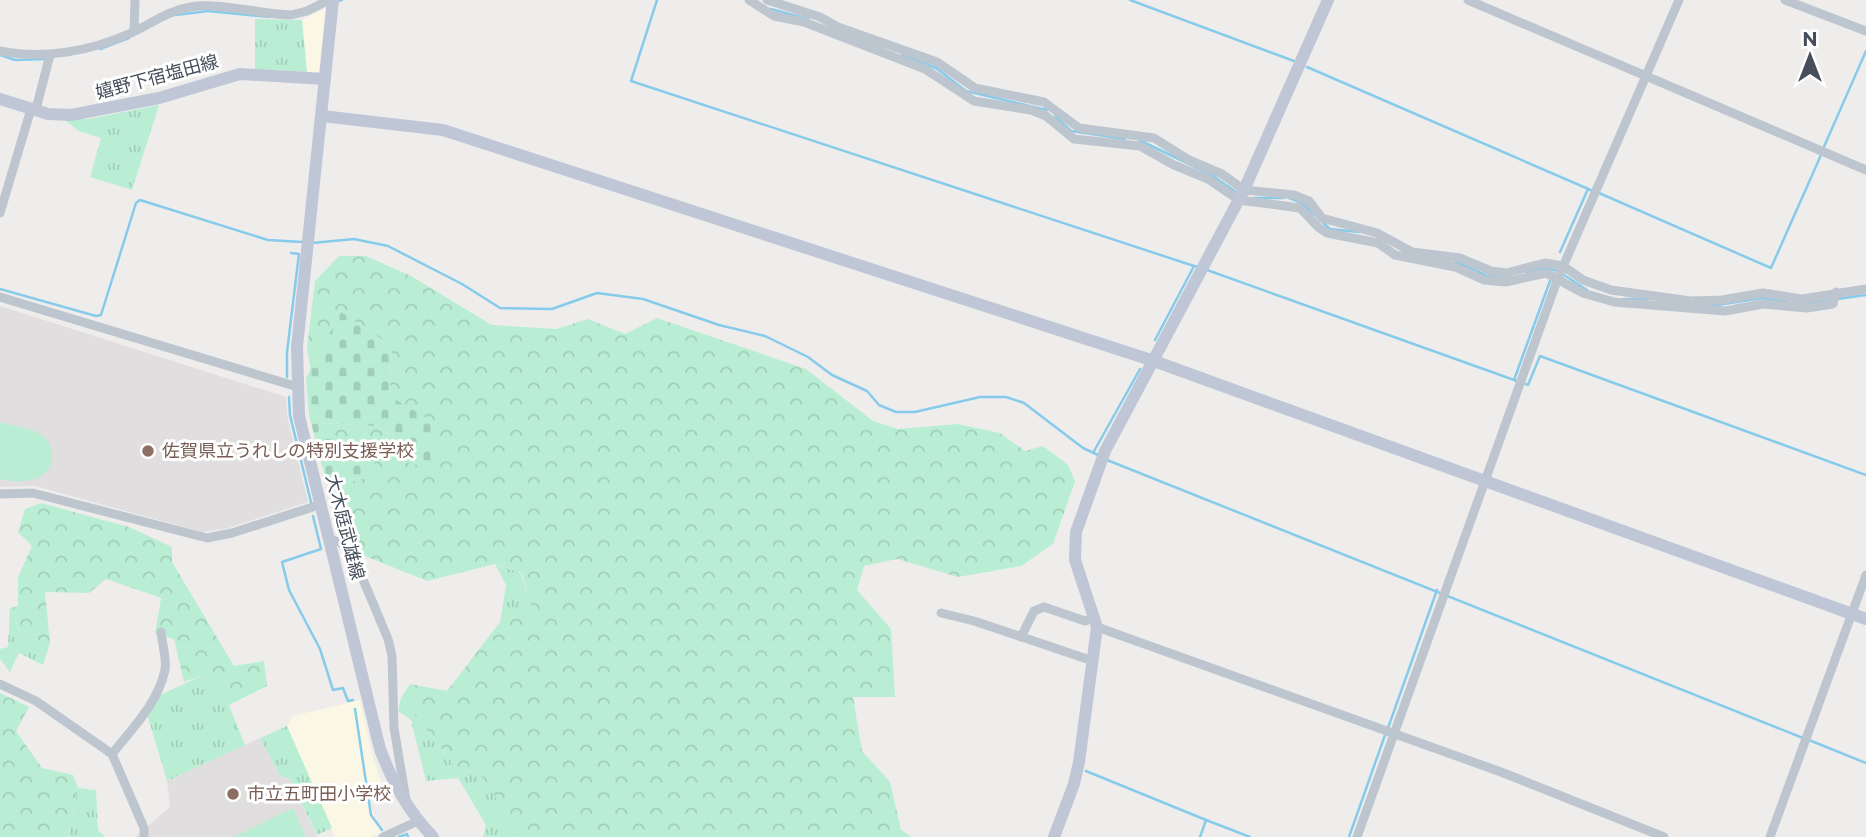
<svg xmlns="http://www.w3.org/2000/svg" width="1866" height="837" viewBox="0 0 1866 837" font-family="Montserrat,'Noto Sans JP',sans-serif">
	<defs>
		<pattern id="grass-tufts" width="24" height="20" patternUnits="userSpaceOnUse" patternTransform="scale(1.75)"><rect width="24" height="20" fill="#baeed4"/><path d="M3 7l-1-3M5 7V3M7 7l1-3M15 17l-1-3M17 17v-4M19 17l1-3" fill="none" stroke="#a1ceb8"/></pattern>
		<pattern id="forest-crowns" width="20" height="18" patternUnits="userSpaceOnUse" patternTransform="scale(1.75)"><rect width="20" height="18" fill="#baeed4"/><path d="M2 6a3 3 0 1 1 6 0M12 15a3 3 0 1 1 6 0" fill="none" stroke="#a1ceb8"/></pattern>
		<pattern id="cemetery-stones" width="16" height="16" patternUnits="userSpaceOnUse" patternTransform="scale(1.75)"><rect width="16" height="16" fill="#baeed4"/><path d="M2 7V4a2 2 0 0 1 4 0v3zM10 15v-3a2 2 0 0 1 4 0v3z" fill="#a1ceb8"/></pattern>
	</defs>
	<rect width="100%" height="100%" fill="#efedec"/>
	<!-- commercial -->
	<g fill="#fbf7e5">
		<path d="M325 9 319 73 307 72 302 20Z"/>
		<path d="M360 700 372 754 384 791 367 797 381 832 372 837H335L287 726 293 716Z"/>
	</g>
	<!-- education -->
	<g fill="#e0dede">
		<path d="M0 306 286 397 287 415 308 502 225 529 202 532 35 486 0 487Z"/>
		<path d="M260 738 280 776 289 778 317 837H135L170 807 167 781Z"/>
	</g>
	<!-- grass -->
	<g fill="url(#grass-tufts)">
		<path d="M255 19 302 20 307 72 255 69Z"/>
		<path d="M159 105 132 190 90 177 101 138 79 131 60 117 88 119Z"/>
		<path d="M495 564 521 573 534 615 500 622 506 585Z"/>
		<path d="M10 608 22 636 50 643 43 665 19 653 10 672 0 659V649L8 647Z"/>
		<path d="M201 676 229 705 245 745 167 781 148 717 158 696Z"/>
		<path d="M401 698 456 767 480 774 522 837H483L486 825 458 778 426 781 411 720 398 711Z"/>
		<path d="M287 726 332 828 317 835 289 778 280 776 260 738Z"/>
		<path d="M78 788 96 790 98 830 105 837H68Z"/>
	</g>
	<!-- forest -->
	<g fill="url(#forest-crowns)">
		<path d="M339 256H366L411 276 492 325 556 329 588 319 625 334 657 318 806 369 873 421 898 429 958 424 1000 433 1025 451 1043 446 1068 465 1075 481 1053 544 1021 566 958 577 897 559 864 566 857 590 891 629 895 697H853L862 751 890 782 901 830 912 837H522L480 774 456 767 401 698 410 684 447 691 500 622 533 614 522 573 495 564 427 581 360 554 338 528 332 487 365 478 323 438 321 423 377 426 395 439 389 396 392 346 311 373 307 347 315 281Z"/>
		<path d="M41 503 129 527 172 547V562L234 666 264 661 267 686 229 705 201 676 184 682 174 639 155 634 161 598 106 579 89 593 45 592 50 643 22 636 10 608 18 606V577L32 546 18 532 25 509Z"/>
		<path d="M0 693 29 707 16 731 42 768 73 775 78 788 68 837H0Z"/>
	</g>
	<!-- cemetery -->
	<path fill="url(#cemetery-stones)" d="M341 312 392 346 389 396 432 421 436 470 402 461 395 439 377 426 321 423 324 438 381 452 365 478 332 487 326 480 309 415 306 378Z"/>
	<!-- garden -->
	<g fill="#baeed4">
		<path d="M0 422C12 426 33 428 43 436 49 441 52 448 52 455 52 483 21 484 0 479Z"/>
		<path d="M293 808 306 837H233Z"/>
	</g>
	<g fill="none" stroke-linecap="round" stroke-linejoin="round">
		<!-- stream -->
		<g stroke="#87cbeb" stroke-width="2.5">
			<path d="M657 0 631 81 1194 266"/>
			<path d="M1130 0 1294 61"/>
			<path d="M340 1 342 0"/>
			<path d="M771 9 808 19"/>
			<path d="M176 15 208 11 270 17"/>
			<path d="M100 49 129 38"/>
			<path d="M0 55 15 60 45 59"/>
			<path d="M902 55 936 68 966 91 1047 110"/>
			<path d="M1307 67 1593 191"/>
			<path d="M1055 116 1071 131 1125 139"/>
			<path d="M1139 140 1210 174 1236 192"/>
			<path d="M1823 149 1866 51"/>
			<path d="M1599 193 1771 268 1821 155"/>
			<path d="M1254 198H1283"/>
			<path d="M1289 198 1302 203 1330 229 1359 232"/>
			<path d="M312 243 354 239 388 246 462 284 500 308 552 309 597 293 643 299 719 325 765 336 808 357 832 375 867 391 879 405 896 412H915L980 397H1006L1024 403 1083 448 1098 455"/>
			<path d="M1560 252 1588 189"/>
			<path d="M1454 261 1487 276 1500 277"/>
			<path d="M1207 270 1517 381"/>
			<path d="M1527 272 1544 268 1558 271"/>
			<path d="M1564 275 1587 290"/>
			<path d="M0 289 96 316 101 315 136 203 140 200 268 240 302 242"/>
			<path d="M1624 299H1649"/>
			<path d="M1801 304 1866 295"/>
			<path d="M1711 306 1763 298 1788 302"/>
			<path d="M1155 340 1194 266 1198 267"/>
			<path d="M287 377V352L299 254 291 253"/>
			<path d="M1514 380 1550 281"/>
			<path d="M1524 383 1528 385 1540 356 1866 475"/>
			<path d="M289 397 290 415 311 502"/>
			<path d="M1093 453 1140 369"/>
			<path d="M1107 460 1803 738"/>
			<path d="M313 516 321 549 282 562 289 590 320 649 333 690 343 688 348 701 353 700"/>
			<path d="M355 709 371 815 382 830"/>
			<path d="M1388 728 1437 590"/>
			<path d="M1809 740 1866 763"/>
			<path d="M1086 771 1206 820"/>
			<path d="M399 837 407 834 408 837"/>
			<path d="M1200 837 1206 820 1250 837"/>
			<path d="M1349 837 1385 735"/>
		</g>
		<!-- street -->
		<g stroke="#bdc5cf" stroke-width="9">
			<path d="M749 0 774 16 804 22 925 69 974 101 1031 110 1046 116 1074 139 1140 146 1174 165 1208 179 1239 200 1300 208 1318 227 1327 233 1378 243 1395 255 1455 267 1484 280 1506 282 1546 273 1583 293 1614 302 1725 311 1763 304 1807 308 1833 304 1836 292"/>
			<path d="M767 0 820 17 838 27 937 62 975 88 1044 102 1079 128 1154 138 1189 160 1222 174 1244 190 1294 195 1309 201 1322 218 1377 233 1412 252 1460 258 1491 271 1506 273 1545 263 1563 266 1583 280 1611 290 1691 301 1722 300 1763 293 1802 299 1866 289"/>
			<path d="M1468 0 1866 170"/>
			<path d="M1785 0 1866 31"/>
			<path d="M134 31 135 0"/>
			<path d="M0 51C43 60 91 51 131 33 151 24 167 11 190 7 219 2 260 14 291 15L307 11 329 0"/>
			<path d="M0 213 31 109 37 105 50 55"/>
			<path d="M0 297 298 387"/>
			<path d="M0 494 33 493 207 538 232 533 322 504"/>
			<path d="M332 540 340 542 354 558 388 639 392 656 394 728 406 800"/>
			<path d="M941 613 974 621 1093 661"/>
			<path d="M1097 627 1501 772 1664 837"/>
			<path d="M1021 637 1034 611 1044 607 1085 621 1095 617"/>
			<path d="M0 684 36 701 112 754 144 828V837"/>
			<path d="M112 754C132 729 158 703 165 670 167 659 162 643 161 632"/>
			<path d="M383 837 418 821"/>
			<path d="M1357 837 1558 278 1679 0"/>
			<path d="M1770 837 1866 575"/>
		</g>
		<!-- secondary -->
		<g stroke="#bfc7d6" stroke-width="12">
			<path d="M333 0 297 347 299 416 380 749C393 783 408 811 433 837"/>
			<path d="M0 99 48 114 71 115 159 98 240 74 325 79"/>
			<path d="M322 116 443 130 1154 361 1866 619"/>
			<path d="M1054 837 1074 784 1079 762 1097 627 1075 560 1076 532 1105 451 1244 190 1328 0"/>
		</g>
	</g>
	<!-- markers -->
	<g fill="#8d6e63" stroke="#fff" stroke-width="2.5">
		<circle cx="148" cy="451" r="7"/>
		<circle cx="233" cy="794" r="7"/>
	</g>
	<g text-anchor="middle" stroke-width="6" stroke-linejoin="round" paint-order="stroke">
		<!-- street labels -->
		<g font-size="18" fill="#454e5a" stroke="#fff">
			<text transform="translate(157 77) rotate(-15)" y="6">嬉野下宿塩田線</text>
			<text transform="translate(345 527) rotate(76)" y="6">大木庭武雄線</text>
		</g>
		<!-- education labels -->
		<g font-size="18" fill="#785e54" stroke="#fff" text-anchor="start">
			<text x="162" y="457">佐賀県立うれしの特別支援学校</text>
			<text x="247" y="800">市立五町田小学校</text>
		</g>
	</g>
	<!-- north arrow -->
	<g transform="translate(1810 56)" stroke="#ffffff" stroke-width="5" paint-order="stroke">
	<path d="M0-5L12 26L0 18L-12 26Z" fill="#454e5a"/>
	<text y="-10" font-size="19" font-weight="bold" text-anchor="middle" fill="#454e5a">N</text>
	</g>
</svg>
